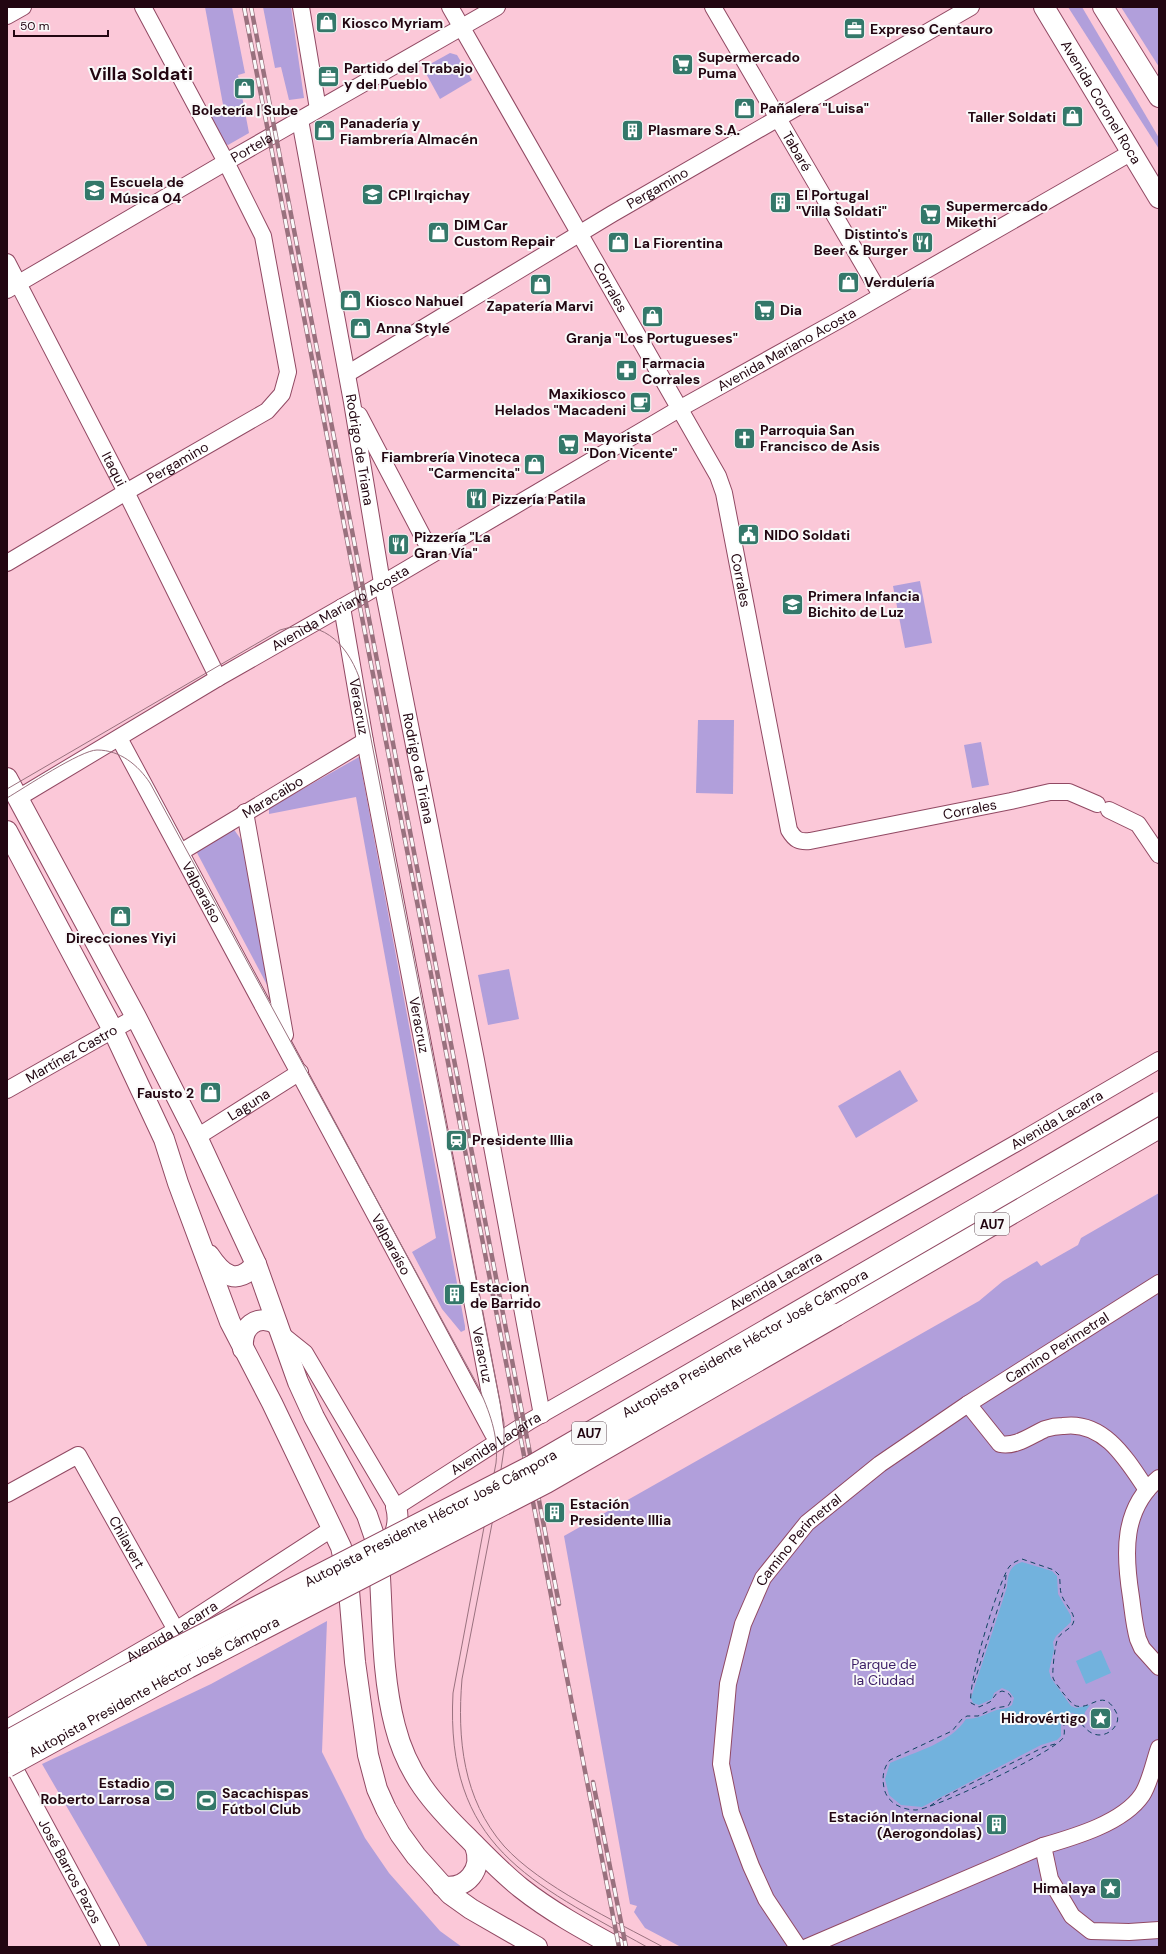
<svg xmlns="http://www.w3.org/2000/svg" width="1166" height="1954" viewBox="0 0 1166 1954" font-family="'DM Sans',sans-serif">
	<rect width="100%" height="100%" fill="#fbc8d8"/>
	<!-- green -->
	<g fill="#b19fdb">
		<path d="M205 7H232L245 73 238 75 249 133 228 145 224 143 207 117 224 110Z"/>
		<path d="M263 7H291L304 98 289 100 281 67 275 68Z"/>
		<path d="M1068 7H1082L1159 138V149Z"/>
		<path d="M1121 7H1159V67Z"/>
		<path d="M450 53 457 55 472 80 440 99 423 68Z"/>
		<path d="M920 581 932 643 905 648 893 586Z"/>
		<path d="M698 720H734L733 794 696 793Z"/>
		<path d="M981 742 989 785 972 788 964 745Z"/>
		<path d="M359 757 465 1326V1330L461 1332 442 1309 412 1252 436 1238 356 797 269 814V808Z"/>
		<path d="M233 828 242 841 274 998 195 849Z"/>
		<path d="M509 969 519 1019 488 1025 478 975Z"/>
		<path d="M900 1070 918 1101 856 1138 838 1106Z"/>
		<path d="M1159 1193V1947H681L645 1928 634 1912 637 1906 630 1904 564 1536 979 1301 1003 1281 1037 1261 1041 1266 1078 1245 1081 1238Z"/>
		<path d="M327 1621 322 1752 365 1838 389 1873 440 1931 462 1947H148L42 1764 211 1684Z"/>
	</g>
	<!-- water -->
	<g fill="#72b2dd">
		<path d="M1022 1562 1052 1571 1057 1576 1058 1594 1071 1616V1622L1056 1636 1053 1642 1054 1650 1049 1671 1051 1678 1071 1706 1076 1708 1090 1705 1085 1712 1083 1721 1079 1715 1072 1713 1064 1717 1061 1722V1736L1057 1740 1041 1745 922 1807 901 1805 889 1795 885 1779 890 1763C915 1752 951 1743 966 1719 978 1719 983 1715 994 1711 1001 1708 1006 1710 1012 1705L1014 1698 1009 1691 1002 1688 994 1693 992 1699 979 1705 973 1703 971 1698 1007 1587C1008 1575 1009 1566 1022 1562Z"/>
		<path d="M1101 1650 1111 1673 1086 1684 1076 1661Z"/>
	</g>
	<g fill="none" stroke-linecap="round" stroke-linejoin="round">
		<!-- ferry -->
		<g stroke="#104360" stroke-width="1" stroke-dasharray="5 4" stroke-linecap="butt">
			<path d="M1022 1559 1054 1570 1059 1575C1061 1582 1059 1589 1062 1596 1065 1604 1074 1612 1074 1620 1073 1629 1062 1631 1058 1638 1055 1643 1052 1672 1053 1678 1055 1683 1060 1688 1063 1693 1067 1697 1071 1704 1076 1706 1092 1710 1103 1687 1116 1712 1123 1724 1107 1739 1094 1734 1086 1731 1082 1724 1077 1718L1067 1717 1064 1720C1063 1726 1066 1732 1063 1738 1054 1752 934 1809 916 1810 902 1810 887 1803 884 1788 882 1778 883 1768 890 1760L952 1731 962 1719 967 1716H978L995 1708 1008 1706C1014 1698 1011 1693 1002 1691L997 1693 990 1702 979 1707 971 1703C967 1685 998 1583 1009 1567 1013 1562 1017 1561 1022 1559Z"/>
			<path d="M974 1683 1005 1586 1006 1575"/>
			<path d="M930 1806 940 1799 1044 1747 1055 1744"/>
		</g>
		<defs>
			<g id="minor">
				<path d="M301 7 318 109"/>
				<path id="s1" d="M450 7 718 476 724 493 789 830C795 840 799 842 810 841L1011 801 1050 792H1069L1097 804"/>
				<path id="s2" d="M713 7 881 295"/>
				<path d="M7 16 23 7"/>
				<path id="s3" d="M300 120 352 402 382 583 476 1060 542 1415"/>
				<path id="s4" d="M7 262 126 492 218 678"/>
				<path id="s5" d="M7 290 226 162 497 7"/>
				<path id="s6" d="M347 374 612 214 971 7"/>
				<path d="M359 415 432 554"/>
				<path id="s7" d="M7 563 126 492 267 411 282 394 288 372 263 236 226 162 143 7"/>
				<path id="s8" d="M342 607 365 741 492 1405 497 1442"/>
				<path id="s9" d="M119 738 493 1434"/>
				<path id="s10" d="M18 798 218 678 358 598 679 409 841 319 1132 152"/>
				<path d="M1109 810 1138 824 1159 855"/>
				<path d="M245 812 285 1035"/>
				<path id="s11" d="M181 852 365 741"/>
				<path id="s12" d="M7 1090 136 1017"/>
				<path id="s13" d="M197 1137 300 1072"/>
				<path id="s14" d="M280 1333 305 1353 396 1507 530 1421 1027 1137 1159 1060"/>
				<path d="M968 1404 1000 1444C1016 1447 1030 1436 1045 1429 1051 1427 1056 1426 1063 1426 1104 1420 1127 1460 1147 1490"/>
				<path d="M1159 1478C1122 1509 1124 1553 1131 1597 1133 1611 1134 1625 1138 1639L1142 1648 1159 1667"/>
				<path id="s15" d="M7 1494 78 1455 176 1630"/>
				<path id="s16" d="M7 1728 176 1630 333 1528"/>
				<path d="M1159 1748C1154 1762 1150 1783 1142 1795 1123 1823 1074 1837 1043 1846L1050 1879 1072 1916 1091 1931 1129 1932 1159 1930"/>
				<path id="s17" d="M7 1754 111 1947"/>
				<path id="s18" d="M798 1947 766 1899 751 1866 731 1813 721 1764 728 1684 743 1624 763 1578 807 1523 880 1464 968 1404 1159 1283"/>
				<path d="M807 1947 1043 1846"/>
			</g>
			<g id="major">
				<path id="s19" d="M1044 7 1159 198"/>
				<path d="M1103 7 1159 97"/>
				<path d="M7 778 136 1017 197 1137 256 1264 298 1382 314 1417 367 1515 377 1544 379 1561C383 1615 381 1673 395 1726 407 1774 433 1804 468 1838 485 1855 502 1873 521 1888 550 1911 583 1929 616 1947"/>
				<path d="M7 831 113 1030 164 1139 178 1183 230 1322 272 1403 341 1547 348 1579 355 1662 368 1755 377 1789 386 1809 400 1834 416 1856 450 1894 471 1909 537 1947"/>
				<path d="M209 1255C223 1276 237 1286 256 1264"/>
				<path d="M243 1349C241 1327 256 1313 277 1324"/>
				<path d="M388 1547C396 1535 400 1521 396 1507"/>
				<path d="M442 1886C466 1891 484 1869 475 1846"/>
			</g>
			<path id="highway" d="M836 1315 1159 1127"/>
		</defs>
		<!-- minor casing -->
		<use href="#minor" stroke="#914963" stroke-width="18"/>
		<!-- major casing -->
		<use href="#major" stroke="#914963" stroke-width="22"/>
		<!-- highway casing -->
		<use href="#highway" stroke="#914963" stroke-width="24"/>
		<!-- minor -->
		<use href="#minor" stroke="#fff" stroke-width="16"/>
		<!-- major -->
		<use href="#major" stroke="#fff" stroke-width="20"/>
		<!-- highway -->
		<use href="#highway" stroke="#fff" stroke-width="22"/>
		<!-- tram -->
		<g stroke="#99717e" stroke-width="1">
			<path d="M7 789 280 630C320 617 346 642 359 677L504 1423V1449L496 1503 462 1679C457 1739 463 1799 504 1846 540 1886 615 1921 663 1947"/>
			<path d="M7 798C24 788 81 750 97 750 120 750 138 765 150 783L478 1386C489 1411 499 1435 496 1463L453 1693C445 1846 530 1882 647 1947"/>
		</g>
		<defs>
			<g id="rail">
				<path d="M244 7 619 1947"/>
				<path d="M251 7 559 1604"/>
				<path d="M593 1782 626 1947"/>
			</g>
		</defs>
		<!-- rail casing -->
		<use href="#rail" stroke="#99717e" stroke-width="4.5"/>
		<!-- rail -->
		<use href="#rail" stroke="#f9f9f9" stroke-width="3" stroke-dasharray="9" stroke-linecap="butt"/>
		<defs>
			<g id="highway-bridge">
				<path id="s20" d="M7 1742 178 1648 533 1466 1159 1103"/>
				<path id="s21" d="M7 1766 188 1667 546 1482 836 1315"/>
			</g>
		</defs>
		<!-- highway-bridge casing -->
		<use href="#highway-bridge" stroke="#914963" stroke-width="24" stroke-linecap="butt"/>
		<!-- highway-bridge -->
		<use href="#highway-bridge" stroke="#fff" stroke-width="22"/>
	</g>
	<!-- icons -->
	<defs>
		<symbol id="shop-square" viewBox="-11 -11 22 22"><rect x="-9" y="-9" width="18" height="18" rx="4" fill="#34786a" stroke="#f9f9f9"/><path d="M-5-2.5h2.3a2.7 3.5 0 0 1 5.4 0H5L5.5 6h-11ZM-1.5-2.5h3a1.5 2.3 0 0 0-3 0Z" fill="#fff"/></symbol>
		<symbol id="office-square" viewBox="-11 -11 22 22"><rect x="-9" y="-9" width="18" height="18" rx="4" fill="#34786a" stroke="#f9f9f9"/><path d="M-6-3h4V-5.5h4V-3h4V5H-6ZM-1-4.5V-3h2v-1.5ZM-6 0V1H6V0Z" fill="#fff"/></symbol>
		<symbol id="supermarket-square" viewBox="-11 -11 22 22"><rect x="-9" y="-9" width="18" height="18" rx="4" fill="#34786a" stroke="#f9f9f9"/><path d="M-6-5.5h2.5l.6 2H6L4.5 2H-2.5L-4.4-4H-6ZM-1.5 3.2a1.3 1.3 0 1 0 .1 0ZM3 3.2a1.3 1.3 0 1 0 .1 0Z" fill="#fff"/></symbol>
		<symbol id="building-square" viewBox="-11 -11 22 22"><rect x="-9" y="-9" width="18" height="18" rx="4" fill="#34786a" stroke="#f9f9f9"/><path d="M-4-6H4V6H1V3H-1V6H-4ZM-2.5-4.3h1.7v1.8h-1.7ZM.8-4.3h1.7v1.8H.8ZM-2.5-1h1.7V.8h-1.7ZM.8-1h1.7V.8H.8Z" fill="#fff"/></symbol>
		<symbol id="school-square" viewBox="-11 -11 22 22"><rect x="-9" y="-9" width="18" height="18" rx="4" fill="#34786a" stroke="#f9f9f9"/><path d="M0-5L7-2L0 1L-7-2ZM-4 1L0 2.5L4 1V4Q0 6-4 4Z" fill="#fff"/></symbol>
		<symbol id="restaurant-square" viewBox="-11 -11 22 22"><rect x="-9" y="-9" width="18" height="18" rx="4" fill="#34786a" stroke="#f9f9f9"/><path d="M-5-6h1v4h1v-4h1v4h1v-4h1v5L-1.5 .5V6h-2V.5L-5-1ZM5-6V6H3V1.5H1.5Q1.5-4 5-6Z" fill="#fff"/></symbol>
		<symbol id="pharmacy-square" viewBox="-11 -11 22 22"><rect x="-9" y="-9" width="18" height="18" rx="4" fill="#34786a" stroke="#f9f9f9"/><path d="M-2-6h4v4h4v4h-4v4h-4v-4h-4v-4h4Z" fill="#fff"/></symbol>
		<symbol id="cafe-square" viewBox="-11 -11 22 22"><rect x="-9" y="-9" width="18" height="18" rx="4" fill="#34786a" stroke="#f9f9f9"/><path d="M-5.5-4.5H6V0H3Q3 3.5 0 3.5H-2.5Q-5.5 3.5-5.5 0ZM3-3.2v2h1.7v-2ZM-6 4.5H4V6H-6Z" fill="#fff"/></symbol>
		<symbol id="church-square" viewBox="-11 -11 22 22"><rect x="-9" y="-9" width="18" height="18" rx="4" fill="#34786a" stroke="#f9f9f9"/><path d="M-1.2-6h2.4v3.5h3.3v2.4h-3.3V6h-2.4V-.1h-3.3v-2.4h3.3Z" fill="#fff"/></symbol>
		<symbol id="civic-square" viewBox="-11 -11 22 22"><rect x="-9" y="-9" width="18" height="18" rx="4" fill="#34786a" stroke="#f9f9f9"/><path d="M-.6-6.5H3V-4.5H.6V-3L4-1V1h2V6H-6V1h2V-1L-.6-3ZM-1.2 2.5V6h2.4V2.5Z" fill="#fff"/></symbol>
		<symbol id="station-square" viewBox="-11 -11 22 22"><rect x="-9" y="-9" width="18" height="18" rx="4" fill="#34786a" stroke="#f9f9f9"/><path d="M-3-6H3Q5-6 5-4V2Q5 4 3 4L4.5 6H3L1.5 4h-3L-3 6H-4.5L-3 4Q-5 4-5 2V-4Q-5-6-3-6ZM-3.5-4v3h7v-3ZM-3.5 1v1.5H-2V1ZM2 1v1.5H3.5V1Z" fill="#fff"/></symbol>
		<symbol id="sight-square" viewBox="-11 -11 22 22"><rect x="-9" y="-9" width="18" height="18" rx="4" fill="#34786a" stroke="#f9f9f9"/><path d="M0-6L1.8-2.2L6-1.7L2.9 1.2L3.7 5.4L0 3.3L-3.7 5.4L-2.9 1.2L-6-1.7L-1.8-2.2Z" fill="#fff"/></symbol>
		<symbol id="stadium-square" viewBox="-11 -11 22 22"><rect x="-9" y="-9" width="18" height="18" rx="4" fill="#34786a" stroke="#f9f9f9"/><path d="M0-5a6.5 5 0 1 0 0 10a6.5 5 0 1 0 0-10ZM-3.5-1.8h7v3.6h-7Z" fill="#fff"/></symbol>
	</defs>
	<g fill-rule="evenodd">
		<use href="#shop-square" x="314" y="10" width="25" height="25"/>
		<use href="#office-square" x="842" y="16" width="25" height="25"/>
		<use href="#supermarket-square" x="670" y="52" width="25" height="25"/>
		<use href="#office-square" x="316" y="64" width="25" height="25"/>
		<use href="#shop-square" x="232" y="76" width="25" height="25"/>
		<use href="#shop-square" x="732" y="96" width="25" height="25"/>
		<use href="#shop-square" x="1060" y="104" width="25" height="25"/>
		<use href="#building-square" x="620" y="118" width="25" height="25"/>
		<use href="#shop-square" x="312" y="118" width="25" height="25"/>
		<use href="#school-square" x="82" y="178" width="25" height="25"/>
		<use href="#school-square" x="360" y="182" width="25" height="25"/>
		<use href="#building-square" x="768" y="190" width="25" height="25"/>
		<use href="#supermarket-square" x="918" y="202" width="25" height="25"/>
		<use href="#shop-square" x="426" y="220" width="25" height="25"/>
		<use href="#restaurant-square" x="910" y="230" width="25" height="25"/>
		<use href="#shop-square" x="606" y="230" width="25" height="25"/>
		<use href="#shop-square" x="836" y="270" width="25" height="25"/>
		<use href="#shop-square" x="528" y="272" width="25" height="25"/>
		<use href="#shop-square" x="338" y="288" width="25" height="25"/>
		<use href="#supermarket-square" x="752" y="298" width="25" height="25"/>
		<use href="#shop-square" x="640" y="304" width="25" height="25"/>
		<use href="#shop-square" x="348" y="316" width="25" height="25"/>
		<use href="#pharmacy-square" x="614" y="358" width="25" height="25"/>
		<use href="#cafe-square" x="628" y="390" width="25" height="25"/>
		<use href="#church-square" x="732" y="426" width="25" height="25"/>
		<use href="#supermarket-square" x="556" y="432" width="25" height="25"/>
		<use href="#shop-square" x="522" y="452" width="25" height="25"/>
		<use href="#restaurant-square" x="464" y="486" width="25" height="25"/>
		<use href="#civic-square" x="736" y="522" width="25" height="25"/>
		<use href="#restaurant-square" x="386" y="532" width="25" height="25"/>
		<use href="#school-square" x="780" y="592" width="25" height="25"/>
		<use href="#shop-square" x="108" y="904" width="25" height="25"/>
		<use href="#shop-square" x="198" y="1080" width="25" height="25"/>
		<use href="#station-square" x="444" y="1128" width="25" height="25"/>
		<use href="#building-square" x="442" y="1282" width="25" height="25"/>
		<use href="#building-square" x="542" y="1500" width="25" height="25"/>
		<use href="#sight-square" x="1088" y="1706" width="25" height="25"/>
		<use href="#stadium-square" x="152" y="1778" width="25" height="25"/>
		<use href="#stadium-square" x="194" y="1788" width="25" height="25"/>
		<use href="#building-square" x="984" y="1812" width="25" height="25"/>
		<use href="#sight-square" x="1098" y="1876" width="25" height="25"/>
	</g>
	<g text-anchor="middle" stroke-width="4" stroke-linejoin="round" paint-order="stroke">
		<!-- shield labels -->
		<g fill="#f9f9f9" stroke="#624f57" stroke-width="1">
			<rect x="975" y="1213" width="34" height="22" rx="3"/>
			<rect x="572" y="1422" width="34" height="22" rx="3"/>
		</g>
		<g font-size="13" font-weight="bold" fill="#220611">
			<text x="992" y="1229">AU7</text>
			<text x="589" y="1438">AU7</text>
		</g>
		<!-- poi labels -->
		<g font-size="14" font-weight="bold" fill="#220611" stroke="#f9f9f9" text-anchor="start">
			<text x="342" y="28">Kiosco Myriam</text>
			<text x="870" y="34">Expreso Centauro</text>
			<text x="698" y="62">Supermercado<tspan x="698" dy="16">Puma</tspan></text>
			<text x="344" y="73">Partido del Trabajo<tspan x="344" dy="16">y del Pueblo</tspan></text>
			<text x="760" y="113">Pañalera "Luisa"</text>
			<text x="245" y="115" text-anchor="middle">Boletería | Sube</text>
			<text x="1056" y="122" text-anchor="end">Taller Soldati</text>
			<text x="340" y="128">Panadería y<tspan x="340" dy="16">Fiambrería Almacén</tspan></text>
			<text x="648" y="135">Plasmare S.A.</text>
			<text x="110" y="187">Escuela de<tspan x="110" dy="16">Música 04</tspan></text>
			<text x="388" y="200">CPI Irqichay</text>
			<text x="796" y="200">El Portugal<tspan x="796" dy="16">"Villa Soldati"</tspan></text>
			<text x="946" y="211">Supermercado<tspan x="946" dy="16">Mikethi</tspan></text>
			<text x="454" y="230">DIM Car<tspan x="454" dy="16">Custom Repair</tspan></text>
			<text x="908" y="239" text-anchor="end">Distinto's<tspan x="908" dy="16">Beer &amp; Burger</tspan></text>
			<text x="634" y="248">La Fiorentina</text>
			<text x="864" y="287">Verdulería</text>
			<text x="366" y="306">Kiosco Nahuel</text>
			<text x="540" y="311" text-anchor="middle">Zapatería Marvi</text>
			<text x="780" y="315">Dia</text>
			<text x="376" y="333">Anna Style</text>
			<text x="652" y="343" text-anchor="middle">Granja "Los Portugueses"</text>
			<text x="642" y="368">Farmacia<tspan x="642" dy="16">Corrales</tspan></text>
			<text x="626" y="399" text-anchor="end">Maxikiosco<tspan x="626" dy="16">Helados "Macadeni</tspan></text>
			<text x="760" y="435">Parroquia San<tspan x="760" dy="16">Francisco de Asis</tspan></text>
			<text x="584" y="442">Mayorista<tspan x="584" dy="16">"Don Vicente"</tspan></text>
			<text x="520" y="462" text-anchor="end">Fiambrería Vinoteca<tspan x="520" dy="16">"Carmencita"</tspan></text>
			<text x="492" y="504">Pizzería Patila</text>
			<text x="764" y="540">NIDO Soldati</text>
			<text x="414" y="542">Pizzería "La<tspan x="414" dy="16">Gran Vía"</tspan></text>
			<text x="808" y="601">Primera Infancia<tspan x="808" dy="16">Bichito de Luz</tspan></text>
			<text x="121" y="943" text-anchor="middle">Direcciones Yiyi</text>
			<text x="194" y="1098" text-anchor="end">Fausto 2</text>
			<text x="472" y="1145">Presidente Illia</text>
			<text x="470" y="1292">Estacion<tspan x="470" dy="16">de Barrido</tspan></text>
			<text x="570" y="1509">Estación<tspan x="570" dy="16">Presidente Illia</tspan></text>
			<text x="1086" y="1723" text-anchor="end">Hidrovértigo</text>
			<text x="150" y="1788" text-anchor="end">Estadio<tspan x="150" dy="16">Roberto Larrosa</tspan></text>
			<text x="222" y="1798">Sacachispas<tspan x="222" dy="16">Fútbol Club</tspan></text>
			<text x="982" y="1822" text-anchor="end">Estación Internacional<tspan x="982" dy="16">(Aerogondolas)</tspan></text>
			<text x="1096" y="1893" text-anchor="end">Himalaya</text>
		</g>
		<!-- street labels -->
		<g font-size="14" fill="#220611" stroke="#f9f9f9">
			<text dy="5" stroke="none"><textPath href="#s19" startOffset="111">Avenida Coronel Roca</textPath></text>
			<text dy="5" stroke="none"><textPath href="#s5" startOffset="283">Portela</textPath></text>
			<text dy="5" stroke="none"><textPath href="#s2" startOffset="167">Tabaré</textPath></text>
			<text dy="5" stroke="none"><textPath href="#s6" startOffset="362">Pergamino</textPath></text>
			<text dy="5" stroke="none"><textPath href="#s1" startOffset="323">Corrales</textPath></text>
			<text dy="5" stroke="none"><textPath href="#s10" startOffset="890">Avenida Mariano Acosta</textPath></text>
			<text dy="5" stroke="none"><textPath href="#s3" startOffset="335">Rodrigo de Triana</textPath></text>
			<text dy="5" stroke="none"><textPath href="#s7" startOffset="198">Pergamino</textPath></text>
			<text dy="5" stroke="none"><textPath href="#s4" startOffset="233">Itaqui</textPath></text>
			<text dy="5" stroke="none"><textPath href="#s1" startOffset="647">Corrales</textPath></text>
			<text dy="5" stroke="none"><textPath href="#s10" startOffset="374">Avenida Mariano Acosta</textPath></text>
			<text dy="5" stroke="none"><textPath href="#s8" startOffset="101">Veracruz</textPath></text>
			<text dy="5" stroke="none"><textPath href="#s3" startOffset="659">Rodrigo de Triana</textPath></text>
			<text dy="5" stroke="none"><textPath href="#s11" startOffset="107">Maracaibo</textPath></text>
			<text dy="5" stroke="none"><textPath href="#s1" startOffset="1090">Corrales</textPath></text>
			<text dy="5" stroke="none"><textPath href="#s9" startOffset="175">Valparaíso</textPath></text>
			<text dy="5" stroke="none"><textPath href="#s8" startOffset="425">Veracruz</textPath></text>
			<text dy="5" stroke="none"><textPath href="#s12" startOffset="74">Martínez Castro</textPath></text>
			<text dy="5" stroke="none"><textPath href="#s13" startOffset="61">Laguna</textPath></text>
			<text dy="5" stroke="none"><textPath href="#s14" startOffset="977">Avenida Lacarra</textPath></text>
			<text dy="5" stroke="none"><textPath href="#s9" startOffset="575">Valparaíso</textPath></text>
			<text dy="5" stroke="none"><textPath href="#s14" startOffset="653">Avenida Lacarra</textPath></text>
			<text dy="5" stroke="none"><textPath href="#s20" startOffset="839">Autopista Presidente Héctor José Cámpora</textPath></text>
			<text dy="5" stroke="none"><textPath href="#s18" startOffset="769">Camino Perimetral</textPath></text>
			<text dy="5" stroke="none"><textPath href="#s8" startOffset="761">Veracruz</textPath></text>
			<text dy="5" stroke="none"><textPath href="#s14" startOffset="329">Avenida Lacarra</textPath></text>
			<text dy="5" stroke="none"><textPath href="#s20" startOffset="479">Autopista Presidente Héctor José Cámpora</textPath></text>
			<text dy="5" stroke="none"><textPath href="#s15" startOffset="181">Chilavert</textPath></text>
			<text dy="5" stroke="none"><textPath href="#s18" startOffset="445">Camino Perimetral</textPath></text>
			<text dy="5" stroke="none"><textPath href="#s16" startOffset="191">Avenida Lacarra</textPath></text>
			<text dy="5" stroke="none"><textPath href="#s21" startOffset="167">Autopista Presidente Héctor José Cámpora</textPath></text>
			<text dy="5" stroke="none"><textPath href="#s17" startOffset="133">José Barros Pazos</textPath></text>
		</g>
		<!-- park labels -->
		<g font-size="14" fill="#3d1f67" stroke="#f9f9f9">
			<text x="884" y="1669">Parque de<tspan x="884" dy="16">la Ciudad</tspan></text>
		</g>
		<!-- district labels -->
		<g font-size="18" font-weight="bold" fill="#220611" stroke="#f9f9f9">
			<text x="141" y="80">Villa Soldati</text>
		</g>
	</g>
	<!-- border -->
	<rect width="1166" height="1954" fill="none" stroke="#220611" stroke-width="16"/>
	<!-- scale -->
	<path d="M14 30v6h94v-6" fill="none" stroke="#220611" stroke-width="2"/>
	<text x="20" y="30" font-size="12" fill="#220611" stroke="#f9f9f9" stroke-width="3" paint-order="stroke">50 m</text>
</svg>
